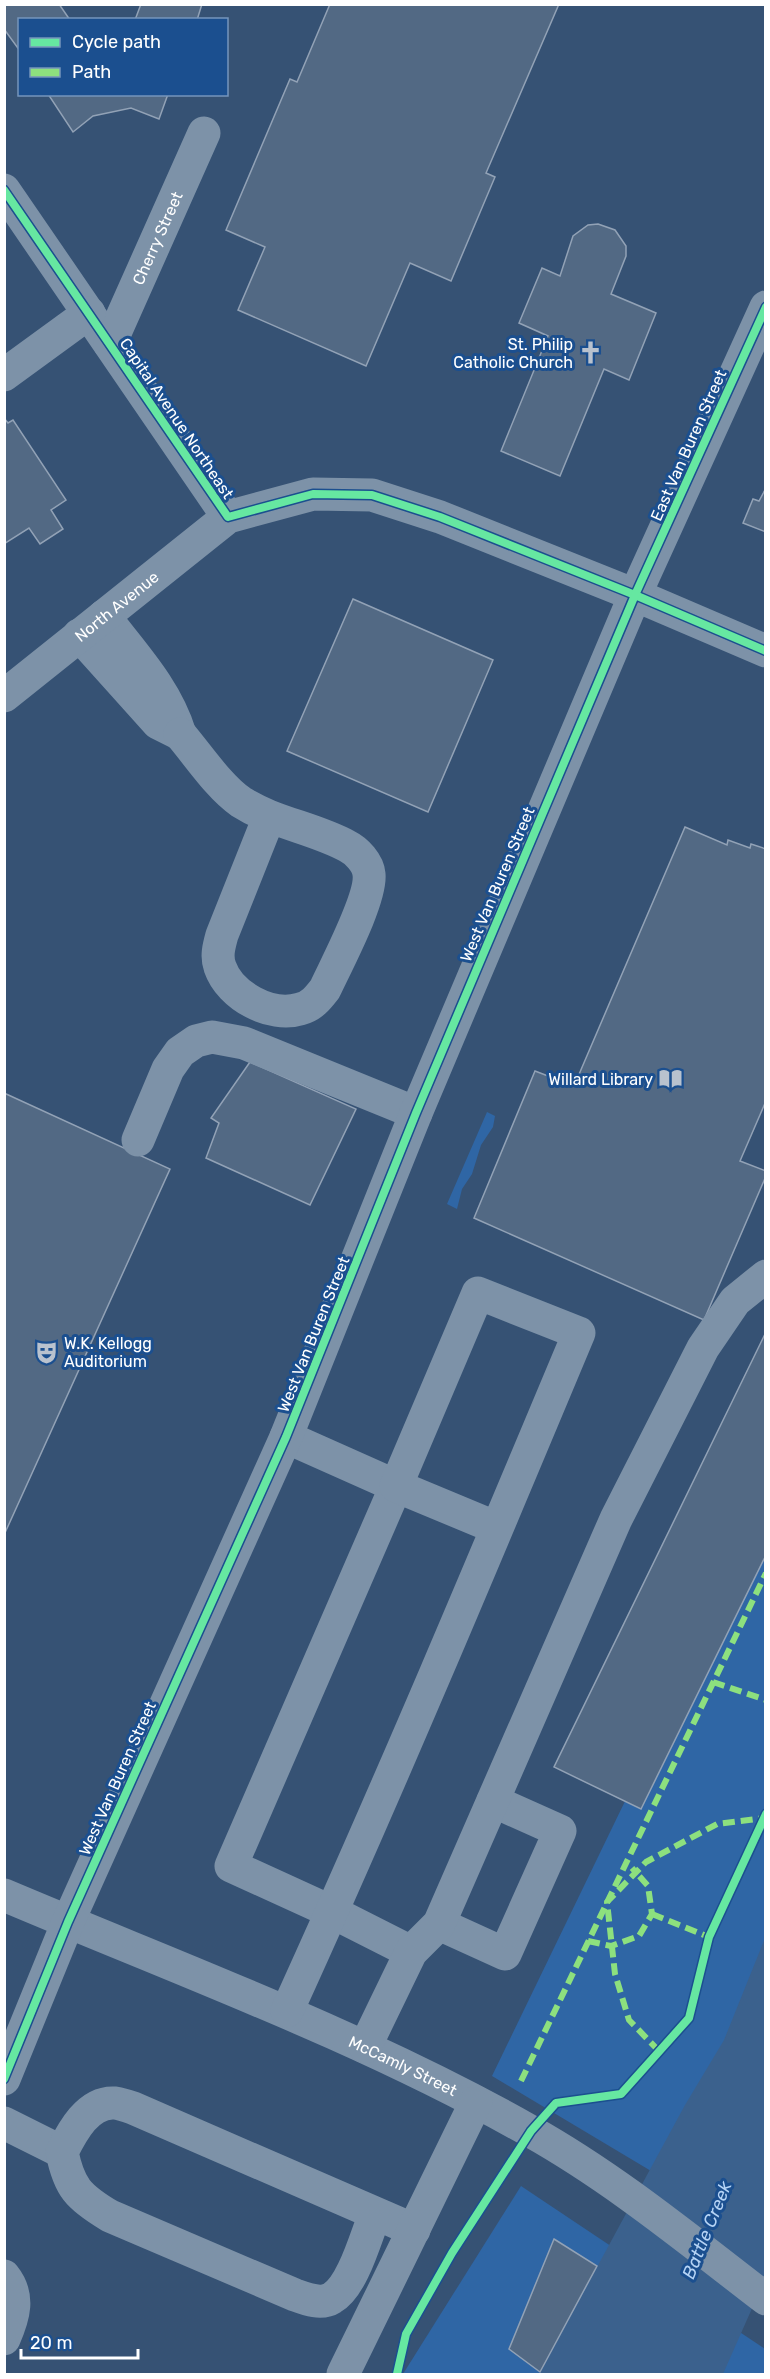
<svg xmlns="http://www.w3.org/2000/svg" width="770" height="2379" viewBox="0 0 770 2379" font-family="Rubik,sans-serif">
	<rect width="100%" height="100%" fill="#365274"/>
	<!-- green -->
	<g fill="#2f66a5">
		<path d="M487 1112 495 1116 493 1127 481 1145 472 1174 462 1189 457 1209 447 1204Z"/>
		<path d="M765 1512V2239L492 2076Z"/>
		<path d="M521 2186 765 2349V2374H403Z"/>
	</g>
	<!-- water -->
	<path fill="#3b618d" d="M765 1938V2279L723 2374H539L685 2105 724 2040Z"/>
	<!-- building -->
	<g fill="#526984" stroke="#92a2b6" stroke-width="1.5">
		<path d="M4 4H59L70 20H20V51L4 29Z"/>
		<path d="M141 4H202L197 20H135Z"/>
		<path d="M330 4H559L486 173 495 177 451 281 410 263 366 366 238 310 265 247 226 230 290 79 297 82Z"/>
		<path d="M48 94H168L159 119 131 108 93 116 73 132Z"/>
		<path d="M598 224 615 230 626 246V256L611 294 656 313 629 380 604 369 560 476 501 451 548 336 519 323 542 268 560 276 573 236 588 225Z"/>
		<path d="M4 418 8 423 13 420 66 500 51 510 63 529 40 544 29 528 4 544Z"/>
		<path d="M766 488V532L743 523 753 499 759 501Z"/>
		<path d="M353 599 493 660 428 812 287 751Z"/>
		<path d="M685 827 727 845 728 840 750 848 751 844 766 849V1101L740 1161 766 1171V1176L704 1320 474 1218 535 1071 574 1086Z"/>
		<path d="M250 1062 356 1109 310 1205 206 1158 219 1123 211 1118Z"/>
		<path d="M4 1093 170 1169 4 1535Z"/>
		<path d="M766 1332V1555L641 1809 554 1767Z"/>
		<path d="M554 2239 597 2266 540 2372 509 2349Z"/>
	</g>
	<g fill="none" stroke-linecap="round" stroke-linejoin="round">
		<!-- minor -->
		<g stroke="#7d92a8" stroke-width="33">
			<path d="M4 190 228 517"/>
			<path id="s1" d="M110 344 204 133"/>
			<path d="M4 375 89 313"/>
			<path d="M79 635 158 723 180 734C166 688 132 653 104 616"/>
			<path id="s2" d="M4 696 228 517 313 494 372 495 440 517 635 595 766 651"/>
			<path d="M180 734C198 755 219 787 241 802 274 823 314 828 347 846 357 851 368 863 369 874 372 898 336 965 325 989 318 998 312 1006 300 1009 271 1018 230 996 220 967 216 956 219 946 222 935L269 817"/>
			<path d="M138 1140 168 1069 180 1052 196 1041 212 1037 244 1043 416 1113"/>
			<path d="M286 1437 396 1486 231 1866 332 1912 411 1952"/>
			<path id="s3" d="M4 1895C181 1970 362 2036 530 2131 614 2178 689 2240 766 2299"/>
			<path d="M439 1924 505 1954 560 1831 493 1801"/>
			<path d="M287 2011C389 1787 484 1560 579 1333L478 1293 396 1486 497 1528"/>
			<path d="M365 2047 411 1952 439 1924 616 1519 703 1348 735 1301 766 1276"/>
			<path d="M4 2079 68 1922 286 1437 416 1113 635 595 766 307"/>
			<path d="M4 2123 62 2152"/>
			<path d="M375 2214C366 2236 353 2286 332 2298 321 2305 306 2299 295 2295L110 2216C78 2197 69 2187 62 2152 72 2132 88 2101 115 2103 121 2104 127 2106 133 2108L414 2230"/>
			<path d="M4 2276C20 2296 14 2316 4 2339"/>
			<path d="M343 2374 476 2102"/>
		</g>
		<!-- quiet -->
		<g stroke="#8de07e" stroke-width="6" stroke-dasharray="12 6" stroke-linecap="butt">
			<path d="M713 1682 766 1700"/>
			<path d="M652 1914 709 1937"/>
			<path d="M588 1941 611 1946 639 1936 652 1914 648 1886 632 1868"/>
			<path d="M659 2051 629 2020 615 1974 607 1902 646 1862 717 1824 764 1818"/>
			<path d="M521 2081 766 1573"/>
		</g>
		<defs>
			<g id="cycleway">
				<path d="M4 190 228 517 313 494 372 495 440 517 635 595 766 651"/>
				<path d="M4 2079 68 1922 286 1437 416 1113 635 595 766 307"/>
				<path d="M397 2374 406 2334 452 2253 531 2131 556 2103 621 2094 689 2018 709 1937 766 1814"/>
			</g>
		</defs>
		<!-- cycleway casing -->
		<use href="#cycleway" stroke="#1b4f8f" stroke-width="11"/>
		<!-- cycleway -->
		<use href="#cycleway" stroke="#66e7a1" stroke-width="8"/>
	</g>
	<!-- icons -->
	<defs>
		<symbol id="church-bare" viewBox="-9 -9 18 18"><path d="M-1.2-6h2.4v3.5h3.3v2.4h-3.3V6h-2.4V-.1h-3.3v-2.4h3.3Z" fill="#b9c2ce" stroke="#1b4f8f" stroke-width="2.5" paint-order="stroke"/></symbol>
		<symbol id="library-bare" viewBox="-9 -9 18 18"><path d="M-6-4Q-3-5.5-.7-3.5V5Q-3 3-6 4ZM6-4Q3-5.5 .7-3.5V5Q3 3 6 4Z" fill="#b9c2ce" stroke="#1b4f8f" stroke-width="2.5" paint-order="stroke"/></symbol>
		<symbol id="theatre-bare" viewBox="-9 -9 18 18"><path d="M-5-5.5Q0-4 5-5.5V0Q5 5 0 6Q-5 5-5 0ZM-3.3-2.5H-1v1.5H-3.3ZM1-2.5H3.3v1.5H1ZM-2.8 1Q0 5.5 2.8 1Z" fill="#b9c2ce" stroke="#1b4f8f" stroke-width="2.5" paint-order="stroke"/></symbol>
	</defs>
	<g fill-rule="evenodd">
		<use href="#church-bare" x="574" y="336" width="33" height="33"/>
		<use href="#library-bare" x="654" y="1062" width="33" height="33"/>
		<use href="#theatre-bare" x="30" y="1336" width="33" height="33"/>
	</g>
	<g text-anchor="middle" stroke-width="6" stroke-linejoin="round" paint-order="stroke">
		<!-- street labels -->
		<g font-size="16" fill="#fff" stroke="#1b4f8f">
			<text dy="6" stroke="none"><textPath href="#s1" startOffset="116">Cherry Street</textPath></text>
			<text transform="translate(177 418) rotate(56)" y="6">Capital Avenue Northeast</text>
			<text transform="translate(688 445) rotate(-66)" y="6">East Van Buren Street</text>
			<text dy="6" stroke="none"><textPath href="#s2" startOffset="144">North Avenue</textPath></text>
			<text transform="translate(497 884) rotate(-67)" y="6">West Van Buren Street</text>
			<text transform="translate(313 1334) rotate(-68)" y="6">West Van Buren Street</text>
			<text transform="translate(117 1778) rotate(-66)" y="6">West Van Buren Street</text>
			<text dy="6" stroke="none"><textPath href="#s3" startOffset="434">McCamly Street</textPath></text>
		</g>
		<!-- poi labels -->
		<g font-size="16" fill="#fff" stroke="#1b4f8f" text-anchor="end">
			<text x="573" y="350">St. Philip<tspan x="573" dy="18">Catholic Church</tspan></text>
			<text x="653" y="1085">Willard Library</text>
			<text x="64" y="1349" text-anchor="start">W.K. Kellogg<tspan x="64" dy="18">Auditorium</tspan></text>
		</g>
		<!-- water labels -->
		<g font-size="18" font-style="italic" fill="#b5d3f5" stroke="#1b4f8f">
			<text transform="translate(707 2230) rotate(-68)" y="6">Battle Creek</text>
		</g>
	</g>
	<!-- border -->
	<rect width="770" height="2379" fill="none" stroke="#ffffff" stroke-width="12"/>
	<!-- legend -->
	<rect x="18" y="18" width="210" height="78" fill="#1b4f8f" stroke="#7695bc" stroke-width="1.5"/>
	<rect x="30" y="38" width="30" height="9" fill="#66e7a1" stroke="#7695bc" stroke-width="1.5"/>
	<text x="72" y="48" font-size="18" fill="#ffffff">Cycle path</text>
	<rect x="30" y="68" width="30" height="9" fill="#8de07e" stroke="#7695bc" stroke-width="1.5"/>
	<text x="72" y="78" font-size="18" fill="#ffffff">Path</text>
	<!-- scale -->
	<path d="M21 2349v9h117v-9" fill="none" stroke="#ffffff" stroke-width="3"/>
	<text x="30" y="2349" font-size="18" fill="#ffffff" stroke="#1b4f8f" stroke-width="4.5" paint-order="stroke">20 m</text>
</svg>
